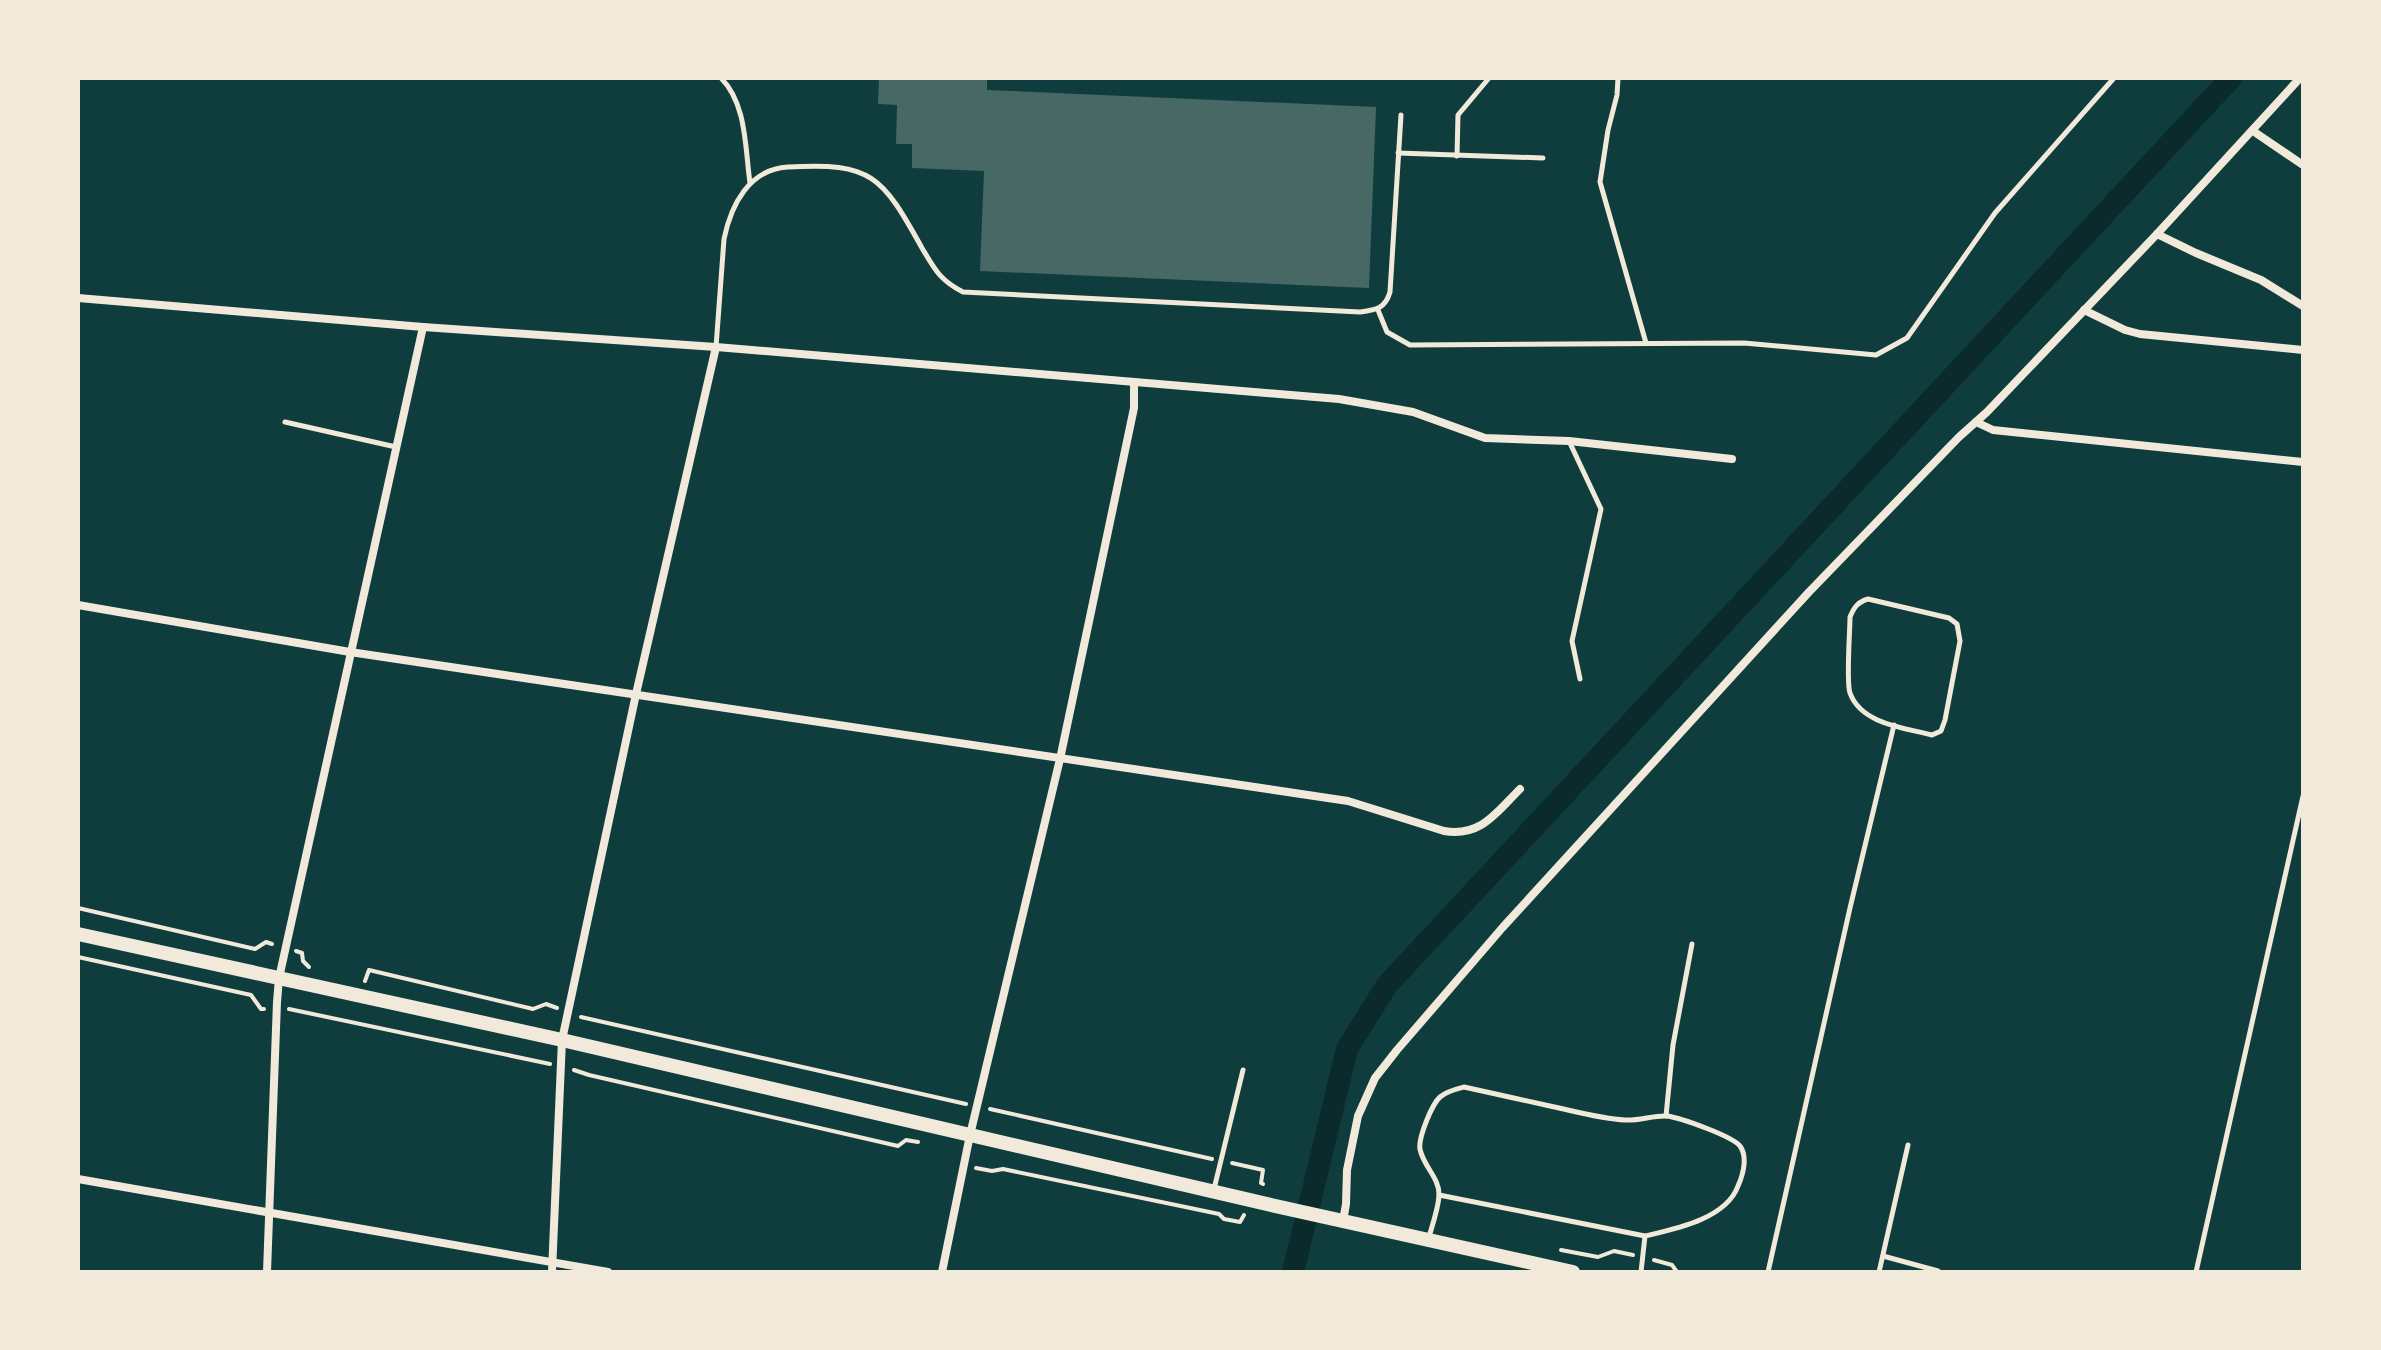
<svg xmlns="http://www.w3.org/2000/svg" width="2381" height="1350" viewBox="0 0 2381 1350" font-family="'Times New Roman',serif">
	<rect width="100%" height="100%" fill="#0f3d3e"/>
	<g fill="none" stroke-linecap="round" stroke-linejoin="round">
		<!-- canal -->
		<path stroke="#0a2a2b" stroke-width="22" d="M1293 1272 1347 1049 1387 985 2231 78"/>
	</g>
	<!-- building -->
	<path fill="#486865" d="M879 78H987V90L1376 107 1369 288 980 271 984 171 912 168V144H896L897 105 878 104Z"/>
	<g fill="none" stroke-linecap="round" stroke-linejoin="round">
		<!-- path -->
		<g stroke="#f1e9da" stroke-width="4">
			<path d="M78 908 255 949 266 942 272 944"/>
			<path d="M296 951 302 953 303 961 309 967"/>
			<path d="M78 957 251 995 261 1009H264"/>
			<path d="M365 981 369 970 533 1009 546 1004 557 1008"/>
			<path d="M289 1009 550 1064"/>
			<path d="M581 1017 966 1104"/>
			<path d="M574 1070 589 1075 898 1146 906 1140 918 1142"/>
			<path d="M990 1109 1212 1159"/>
			<path d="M1232 1163 1263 1170 1261 1183 1263 1184"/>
			<path d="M976 1168 992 1171 1003 1169 1219 1214 1224 1219 1240 1222 1244 1215"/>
			<path d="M1561 1250 1598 1257 1614 1251 1633 1255"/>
			<path d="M1654 1260 1672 1265 1677 1272"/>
		</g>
		<!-- service -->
		<g stroke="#f1e9da" stroke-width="5">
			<path d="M721 78C747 104 745 149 750 183"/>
			<path d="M1618 78 1617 95 1608 130 1600 182 1646 343"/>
			<path d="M1398 153 1543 158"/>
			<path d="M1457 156 1458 115 1489 78"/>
			<path d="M1378 310 1387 332 1410 345 1744 343 1876 355 1907 338 1995 213 2114 78"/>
			<path d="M716 347 724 239C731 205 749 169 788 167 872 162 882 176 922 248 935 270 940 280 963 292L1360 312C1376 310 1385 309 1390 292L1401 115"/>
			<path d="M285 422 396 447"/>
			<path d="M1569 441 1601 509 1572 641 1580 679"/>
			<path d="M1868 599 1949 618 1957 624 1960 641 1945 720 1941 731 1932 735C1905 728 1861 724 1850 693 1846 682 1850 632 1850 617 1854 607 1858 602 1868 599Z"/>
			<path d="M1666 1116 1673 1045 1692 944"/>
			<path d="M1214 1189 1243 1070"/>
			<path d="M1439 1195 1645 1236"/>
			<path d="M1428 1240C1432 1226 1438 1210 1439 1196 1440 1178 1423 1166 1420 1149 1418 1138 1432 1104 1440 1097 1447 1091 1456 1089 1464 1087 1496 1094 1527 1101 1559 1108 1581 1113 1603 1119 1625 1120 1639 1121 1654 1115 1667 1116 1681 1118 1732 1136 1740 1146 1748 1157 1743 1175 1738 1186 1726 1219 1675 1229 1645 1236L1641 1272"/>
			<path d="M1883 1256 1938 1271"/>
			<path d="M1768 1272 1850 908 1894 725"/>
			<path d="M1879 1272 1908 1145"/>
			<path d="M2196 1272 2303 796"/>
		</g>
		<!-- minor -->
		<g stroke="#f1e9da" stroke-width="8">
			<path d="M2253 131 2303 165"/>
			<path d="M2157 234 2196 253 2261 280 2303 306"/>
			<path d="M78 298 423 327 716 347 1339 399 1413 412 1485 438 1569 441 1732 459"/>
			<path d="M2084 310 2125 330 2140 334 2303 350"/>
			<path d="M1976 422 1993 430 2303 462"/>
			<path d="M78 605 350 652 1348 801 1444 831C1481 837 1496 813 1520 789"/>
			<path d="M78 1179 608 1272"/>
			<path d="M1343 1221 1346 1204 1347 1170 1358 1116 1375 1078 1397 1050 1503 927 1809 592 1959 437 1987 412 2157 234 2300 78"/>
			<path d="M267 1272 277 1002 279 978 423 327"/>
			<path d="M552 1272 562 1040 636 694 716 347"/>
			<path d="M942 1272 970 1135 1060 759 1134 408V383"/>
		</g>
		<!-- secondary -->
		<path stroke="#f1e9da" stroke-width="14" d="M78 934 562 1040 1271 1205 1573 1272"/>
	</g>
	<!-- border -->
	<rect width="2381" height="1350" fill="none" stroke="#f1e9da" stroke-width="160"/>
</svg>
